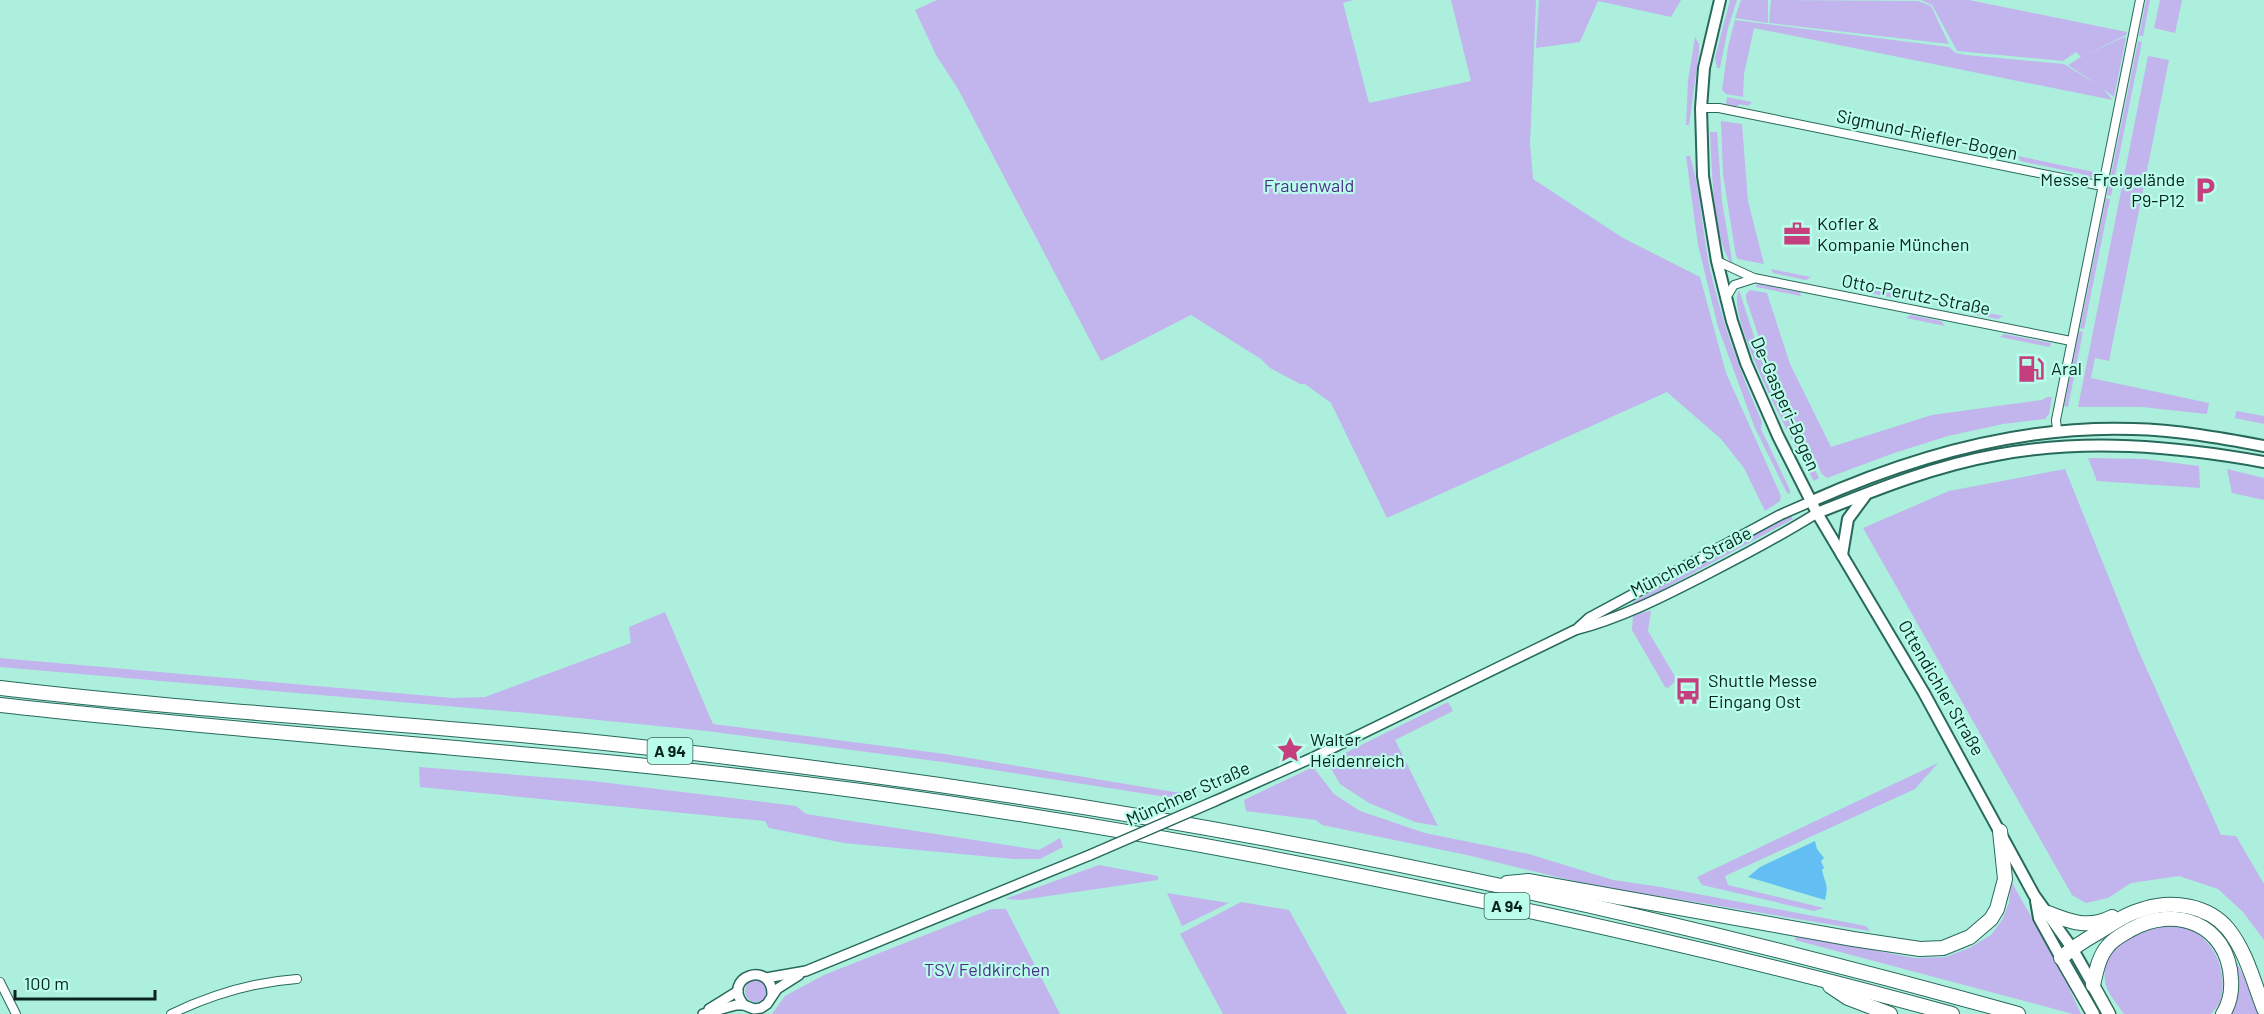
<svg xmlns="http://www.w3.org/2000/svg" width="2264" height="1014" viewBox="0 0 2264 1014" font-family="Barlow,sans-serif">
	<rect width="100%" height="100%" fill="#adefdd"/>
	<!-- green -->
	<g fill="#c2b4ed">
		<path d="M937 0H1353L1343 3 1369 103 1471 81 1451 0H1536L1530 144 1533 179 1623 238 1700 277 1726 373 1781 496 1780 501 1765 511 1744 468 1721 439 1667 392 1387 518 1331 403 1305 384H1300L1270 368 1261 359 1191 315 1101 361 958 89 936 55 915 10Z"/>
		<path d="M1539 0H1681L1671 17 1598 1 1580 42 1536 48Z"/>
		<path d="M1730 0H1737L1728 28 1720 68H1717L1715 58Z"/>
		<path d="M1741 0H1768V23L1735 18Z"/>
		<path d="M1771 0 1918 1 1931 6 1949 44 1769 23Z"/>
		<path d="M1921 0H1969L2127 32 2126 35 2081 57 2124 37 2126 38 2114 97 2102 88 2113 100 1754 28 1744 74 1743 97 1726 94 1722 90 1728 47 1735 20 1949 47 1956 53 1966 55 2064 64 2101 87 2068 65 2081 57 2076 52 2063 61 1957 51 1932 5Z"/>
		<path d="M2146 0H2150L2143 36H2139Z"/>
		<path d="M2160 0H2182L2175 33 2154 28Z"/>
		<path d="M1695 37 1699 44V52L1689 125H1686L1688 81Z"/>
		<path d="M2138 41 2142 42 2111 196 2107 195Z"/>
		<path d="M2148 56 2169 60 2109 361 2095 358 2091 378 2209 403 2207 414 2142 407H2078Z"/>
		<path d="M1727 97 1752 102 1748 106 1740 104 1736 107 1726 105Z"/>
		<path d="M1838 120 1894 131 1891 135 1840 124Z"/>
		<path d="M1721 121 1742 124 1748 201 1764 264 1738 259 1736 256 1723 174Z"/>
		<path d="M1710 132H1717L1722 201 1733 266C1712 240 1712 166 1710 132Z"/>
		<path d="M1970 147 2007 154 2004 158 1971 151Z"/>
		<path d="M1686 156H1690C1701 192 1702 232 1710 269 1722 322 1740 372 1762 422L1761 429 1790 490V494L1787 493 1754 426 1718 327 1698 245Z"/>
		<path d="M2018 156 2094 172 2093 177 2084 178 2082 174 2020 161Z"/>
		<path d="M2106 198 2110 199 2084 329 2080 328Z"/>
		<path d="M1771 269 1811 277 1806 280 1773 273Z"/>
		<path d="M1757 284 1800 292 1801 296 1756 287Z"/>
		<path d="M1856 286 1910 297 1905 300 1859 291Z"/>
		<path d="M1739 290 1763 364 1819 478 1814 481C1798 452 1724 316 1739 290Z"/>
		<path d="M1750 290 1767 293 1790 364 1831 447 1932 415 2042 400 2047 397H2052L2049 414 2045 419 2003 424 1948 436 1894 453 1827 478 1822 474 1771 373 1746 299V294Z"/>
		<path d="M1959 307 2003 316 1998 319 1962 312Z"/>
		<path d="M1911 315 1941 321 1945 326 1906 318Z"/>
		<path d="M2079 331 2083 332 2068 407 2064 406Z"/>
		<path d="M2004 334 2051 343 2050 347 2000 337Z"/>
		<path d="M2236 411 2264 416V424L2235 418Z"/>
		<path d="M2088 458 2144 459 2199 466 2200 488 2097 481Z"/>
		<path d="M2065 469 2139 652 2221 835 2236 836 2264 884V940L2243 912 2218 889 2179 876 2131 883 2108 898 2086 903 2072 895 1863 528 1949 491Z"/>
		<path d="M2227 469 2264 478V500L2232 493Z"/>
		<path d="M1791 515 1793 519 1638 603 1635 604 1633 602Z"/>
		<path d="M1649 611H1651L1648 631 1677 680 1668 688 1665 687 1632 630 1633 615Z"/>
		<path d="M665 612 713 724 945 754 1174 792H1191L1193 796 1179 799 943 762 707 731 539 714 0 667V658L453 698 485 697 631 643 629 627Z"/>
		<path d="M1448 702 1453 711 1395 740 1438 826 1415 822 1369 803 1340 784 1327 762Z"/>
		<path d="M1938 763 1915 789 1725 876 1728 885 1824 908 1814 911 1702 885 1697 877Z"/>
		<path d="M419 767 592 781 796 806 806 814 1039 850 1060 838 1063 847 1040 859H1014L844 843 769 828 765 821 420 787Z"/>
		<path d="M1313 767 1334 794 1360 811 1425 833 1529 854 1613 880 1661 887 1866 926 1870 931 1586 884 1467 855 1322 825 1316 820 1246 811 1244 800Z"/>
		<path d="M1099 865 1158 876V880L1021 900 1005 899Z"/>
		<path d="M2011 881 2072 989 2070 990 2081 1014H2073L1795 940 1796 935 1914 958 1946 957 1971 947 1991 935 2002 920 2009 903Z"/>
		<path d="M1167 893 1229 903 1182 926Z"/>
		<path d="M1241 902 1289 910 1347 1014H1223L1180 934Z"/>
		<path d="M991 909H1006L1060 1014H772L785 996 824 975Z"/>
		<path d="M2163 925C2174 926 2186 926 2195 932 2217 946 2227 974 2221 999 2220 1004 2215 1009 2211 1014H2124C2118 1005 2106 992 2105 981 2101 945 2135 934 2163 925Z"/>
		<path d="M2237 963 2262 1014H2231C2239 998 2238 981 2237 963Z"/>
		<circle cx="756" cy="991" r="11"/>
	</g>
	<!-- water -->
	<path fill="#63bff3" d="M1815 841 1817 849 1824 858 1821 861 1824 868 1822 870C1825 884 1829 884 1825 900L1748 877 1760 867Z"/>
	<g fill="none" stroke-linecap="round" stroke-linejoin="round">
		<defs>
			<g id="minor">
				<path d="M1701 108H1719L2102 186"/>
				<path d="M1717 261 1754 278 2071 341"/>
				<path d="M1726 298 1734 285 1753 279"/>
				<path d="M2057 430 2056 420 2140 0"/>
				<path d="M0 982 16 1014"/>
				<path d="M171 1014C211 995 253 982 297 979"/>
			</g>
			<g id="tertiary">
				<path d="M1577 629 1589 618 1780 515 1812 501"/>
				<path d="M1215 801 1314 757 1575 630C1622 618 1666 595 1709 573 1746 554 1782 535 1817 513"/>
				<path d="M766 978 806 971 1090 855"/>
				<path d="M744 1005C720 977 773 959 772 995"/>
				<path d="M709 1009 738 991"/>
				<path d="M703 1014 736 1005H744L754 1009 761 1008 767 1004 777 989 799 975"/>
			</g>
			<g id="secondary">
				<path d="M1720 0 1704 68 1701 108 1703 176 1717 261 1732 321 1746 363 1778 436 1817 513 1924 693 2034 895 2072 948 2093 985"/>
				<path d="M1812 501C1913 456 2021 425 2133 429 2177 430 2221 438 2264 446"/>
				<path d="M1817 513C1875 490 1934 466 1996 455 2085 438 2175 446 2264 462"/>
				<path d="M1842 555 1848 519 1865 496"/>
				<path d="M2036 901 2039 918 2061 958"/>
			</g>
			<g id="primary">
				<path d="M2061 958 2093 1014"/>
				<path d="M2093 985 2109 1014"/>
			</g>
			<g id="motorway">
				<path d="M0 688C187 710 376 721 564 739 662 748 761 761 860 774 1251 826 1638 908 2018 1014"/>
				<path d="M0 705C287 737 575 753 861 791 1058 817 1254 853 1449 894 1618 929 1786 968 1952 1014"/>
				<path d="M1507 883 1528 881 1853 939 1920 949 1943 948 1970 937 1991 919 1997 909 2005 879 2000 831"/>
				<path d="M2048 913C2070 922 2089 929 2112 917"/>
				<path d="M2061 958C2073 947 2085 940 2099 932 2113 923 2128 913 2144 909 2172 900 2208 905 2228 929 2246 951 2254 983 2264 1009"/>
				<path d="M2093 985C2096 972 2099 956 2108 946 2113 939 2123 934 2130 930 2175 904 2228 924 2231 979 2232 992 2230 1003 2223 1014"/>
				<path d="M1830 986 1848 998 1890 1014"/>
			</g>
		</defs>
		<!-- minor casing -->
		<use href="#minor" stroke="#27695a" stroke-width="10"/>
		<!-- tertiary casing -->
		<use href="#tertiary" stroke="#27695a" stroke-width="12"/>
		<!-- secondary casing -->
		<use href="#secondary" stroke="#27695a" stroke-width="14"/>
		<!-- primary casing -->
		<use href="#primary" stroke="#27695a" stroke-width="15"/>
		<!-- motorway casing -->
		<use href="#motorway" stroke="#27695a" stroke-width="16"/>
		<!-- minor -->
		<use href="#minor" stroke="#fff" stroke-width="8"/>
		<!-- tertiary -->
		<use href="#tertiary" stroke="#fff" stroke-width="9"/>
		<!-- secondary -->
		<use href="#secondary" stroke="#fff" stroke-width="10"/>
		<!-- primary -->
		<use href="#primary" stroke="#fff" stroke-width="12"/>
		<!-- motorway -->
		<use href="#motorway" stroke="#fff" stroke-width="14"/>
		<defs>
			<path id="tertiary-bridge" d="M1090 855 1215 801"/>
		</defs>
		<!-- tertiary-bridge casing -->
		<use href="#tertiary-bridge" stroke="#27695a" stroke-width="12" stroke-linecap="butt"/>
		<!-- tertiary-bridge -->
		<use href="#tertiary-bridge" stroke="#fff" stroke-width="9"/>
	</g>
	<!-- icons -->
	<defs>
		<symbol id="parking-bare" viewBox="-9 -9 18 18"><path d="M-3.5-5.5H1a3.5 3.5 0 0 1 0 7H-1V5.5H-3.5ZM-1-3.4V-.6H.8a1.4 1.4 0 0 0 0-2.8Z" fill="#c53e7d" stroke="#bafdea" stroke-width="2.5" paint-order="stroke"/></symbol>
		<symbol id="office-bare" viewBox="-9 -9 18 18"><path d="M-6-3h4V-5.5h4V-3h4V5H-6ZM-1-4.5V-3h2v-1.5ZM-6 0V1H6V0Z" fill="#c53e7d" stroke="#bafdea" stroke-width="2.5" paint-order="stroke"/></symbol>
		<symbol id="fuel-bare" viewBox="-9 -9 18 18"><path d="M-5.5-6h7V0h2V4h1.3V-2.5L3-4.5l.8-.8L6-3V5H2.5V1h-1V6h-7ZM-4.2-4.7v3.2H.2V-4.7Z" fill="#c53e7d" stroke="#bafdea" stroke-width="2.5" paint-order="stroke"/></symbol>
		<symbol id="bus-bare" viewBox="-9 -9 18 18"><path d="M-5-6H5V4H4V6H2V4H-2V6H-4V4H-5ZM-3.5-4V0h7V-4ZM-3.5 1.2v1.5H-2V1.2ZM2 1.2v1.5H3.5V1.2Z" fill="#c53e7d" stroke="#bafdea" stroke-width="2.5" paint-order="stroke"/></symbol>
		<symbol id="sight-bare" viewBox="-9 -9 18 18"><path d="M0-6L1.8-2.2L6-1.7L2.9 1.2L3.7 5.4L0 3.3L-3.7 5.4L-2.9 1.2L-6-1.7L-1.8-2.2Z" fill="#c53e7d" stroke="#bafdea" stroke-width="2.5" paint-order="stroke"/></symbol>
	</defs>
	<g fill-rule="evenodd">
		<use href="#parking-bare" x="2186" y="171" width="38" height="38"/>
		<use href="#office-bare" x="1778" y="215" width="38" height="38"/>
		<use href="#fuel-bare" x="2012" y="350" width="38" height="38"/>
		<use href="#bus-bare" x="1669" y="672" width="38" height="38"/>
		<use href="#sight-bare" x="1271" y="731" width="38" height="38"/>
	</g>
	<g text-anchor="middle" stroke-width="4.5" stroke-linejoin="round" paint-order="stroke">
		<!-- shield labels -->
		<g fill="#bafdea" stroke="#3d655a" stroke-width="1.5">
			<rect x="647.5" y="738" width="45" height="26" rx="4.5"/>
			<rect x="1484.5" y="893" width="45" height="26" rx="4.5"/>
		</g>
		<g font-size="16" font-weight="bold" fill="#08241d">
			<text x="670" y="757">A 94</text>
			<text x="1507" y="912">A 94</text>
		</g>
		<!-- street labels -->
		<g font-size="18" fill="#08241d" stroke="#bafdea">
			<text transform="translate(1927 135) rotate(12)" y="6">Sigmund-Riefler-Bogen</text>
			<text transform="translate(1916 295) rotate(11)" y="6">Otto-Perutz-Straße</text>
			<text transform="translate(1785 404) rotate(66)" y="6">De-Gasperi-Bogen</text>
			<text transform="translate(1691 562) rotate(-27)" y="6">Münchner Straße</text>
			<text transform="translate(1941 688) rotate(60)" y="6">Ottendichler Straße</text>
			<text transform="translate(1188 794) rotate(-24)" y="6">Münchner Straße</text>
		</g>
		<!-- poi labels -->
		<g font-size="18" fill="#08241d" stroke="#bafdea" text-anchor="start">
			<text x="2185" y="186" text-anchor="end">Messe Freigelände<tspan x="2185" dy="21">P9-P12</tspan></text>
			<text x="1817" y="230">Kofler &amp;<tspan x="1817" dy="21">Kompanie München</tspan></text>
			<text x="2051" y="375">Aral</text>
			<text x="1708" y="687">Shuttle Messe<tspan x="1708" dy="21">Eingang Ost</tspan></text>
			<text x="1310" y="746">Walter<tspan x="1310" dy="21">Heidenreich</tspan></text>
		</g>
		<!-- park labels -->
		<g font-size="18" fill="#502f8b" stroke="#bafdea">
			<text x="1309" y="192">Frauenwald</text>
			<text x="987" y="976">TSV Feldkirchen</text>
		</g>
	</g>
	<!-- scale -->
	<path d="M15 990v9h140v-9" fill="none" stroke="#08241d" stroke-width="3"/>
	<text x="24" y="990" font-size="18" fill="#08241d" stroke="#bafdea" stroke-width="4.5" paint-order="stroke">100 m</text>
</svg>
